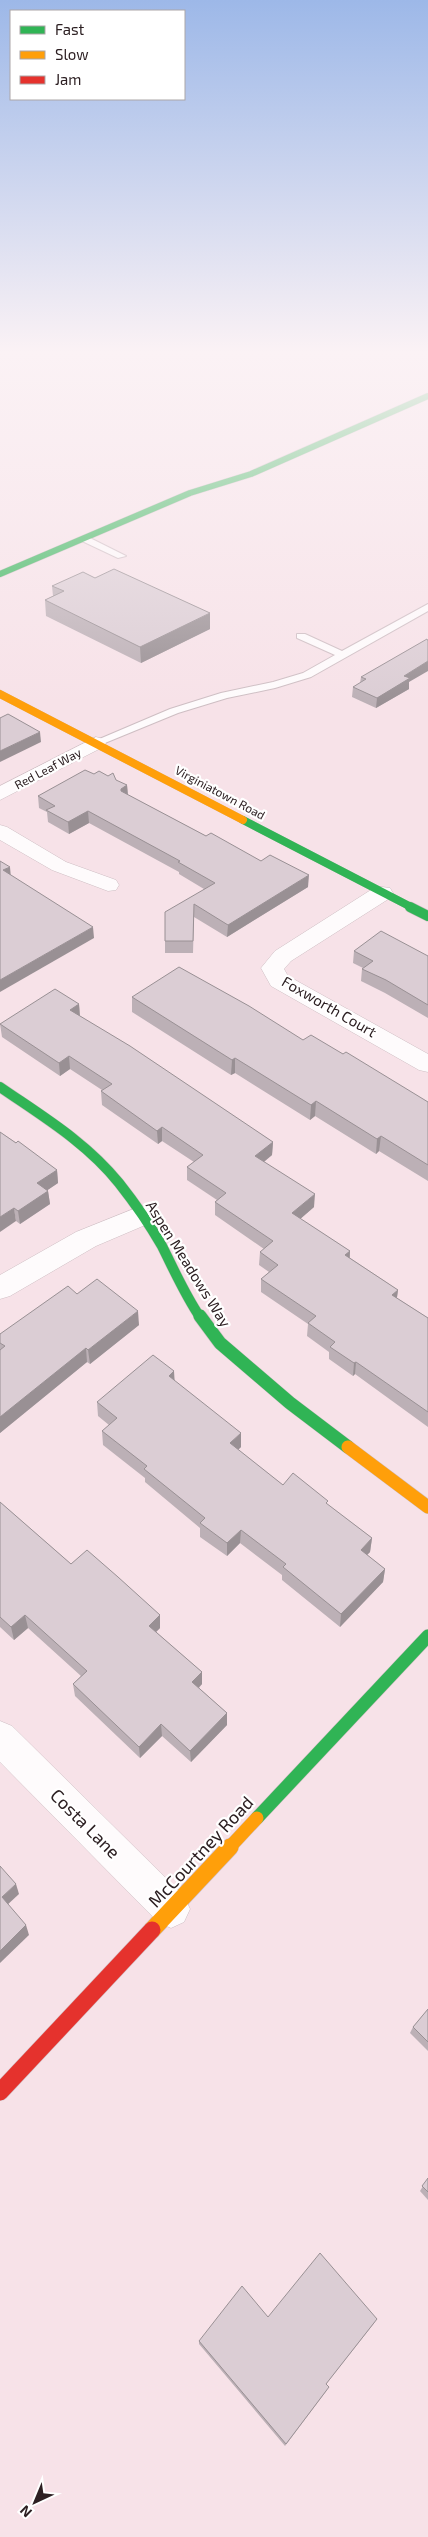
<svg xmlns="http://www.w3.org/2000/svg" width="428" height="2537" viewBox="0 0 428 2537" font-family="'Exo 2',sans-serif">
	<rect width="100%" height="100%" fill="#f7e2e8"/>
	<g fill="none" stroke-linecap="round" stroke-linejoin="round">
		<defs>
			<g id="lane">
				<path d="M82 537H88L126 556 118 558 82 541Z"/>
				<path d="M428 604V611L311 677 275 688 227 698 178 713 100 745H92L90 743 170 709 221 693 273 682 303 673 335 655 297 638V634H305L342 651Z"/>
			</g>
			<g id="street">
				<path d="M96 737 103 739 106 743 103 747 0 800V786Z"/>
				<path d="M0 825 7 827 66 862 116 880 119 885 116 890 108 891 52 870 0 840Z"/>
				<path d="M382 887 390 888 393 893 390 898 291 961 284 969 288 976 428 1054V1072L419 1070 271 986 261 968 275 951 374 888Z"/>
				<path d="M141 1206 150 1209 154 1216 150 1223 96 1246 10 1296 0 1299V1275L76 1232Z"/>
				<path d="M0 1721 12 1726 184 1896 190 1909 184 1922 171 1928 158 1922 0 1762Z"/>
			</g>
			<path id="fast-far3" d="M0 574 190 493 251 474 428 396"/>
			<path id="fast-far2" d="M243 820 413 908"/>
			<g id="fast-far1">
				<path d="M410 907 428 916"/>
				<path d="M0 1087C42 1116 86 1142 119 1183 134 1202 150 1225 162 1246 174 1270 185 1295 200 1317"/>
			</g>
			<g id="fast">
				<path d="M200 1316 220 1343 290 1403 348 1447"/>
				<path d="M257 1818 428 1636"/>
			</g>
			<path id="slow-far2" d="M0 694 243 820"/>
			<g id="slow-far1">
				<path d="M348 1447 428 1507"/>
				<path d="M229 1848 257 1818"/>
			</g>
			<path id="slow" d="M152 1930 230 1847"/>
			<path id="jam" d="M0 2092 152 1930"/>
		</defs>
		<!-- lane casing -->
		<use href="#lane" stroke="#cebec3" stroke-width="2"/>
		<!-- street casing -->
		<use href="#street" stroke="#cebec3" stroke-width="1"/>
		<!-- fast-far3 casing -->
		<use href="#fast-far3" stroke="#cebec3" stroke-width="7"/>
		<!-- fast-far2 casing -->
		<use href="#fast-far2" stroke="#cebec3" stroke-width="8"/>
		<!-- fast-far1 casing -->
		<use href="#fast-far1" stroke="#cebec3" stroke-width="11"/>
		<!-- fast casing -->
		<use href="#fast" stroke="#cebec3" stroke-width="14"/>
		<!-- slow-far2 casing -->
		<use href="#slow-far2" stroke="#cebec3" stroke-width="8"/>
		<!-- slow-far1 casing -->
		<use href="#slow-far1" stroke="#cebec3" stroke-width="14"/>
		<!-- slow casing -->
		<use href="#slow" stroke="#cebec3" stroke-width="18"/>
		<!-- jam casing -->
		<use href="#jam" stroke="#cebec3" stroke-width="18"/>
		<!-- lane -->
		<use href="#lane" fill="#fefbfc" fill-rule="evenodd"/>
		<!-- street -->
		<use href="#street" fill="#fefbfc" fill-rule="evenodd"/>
		<!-- fast-far3 -->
		<use href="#fast-far3" stroke="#30b455" stroke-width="6"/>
		<!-- fast-far2 -->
		<use href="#fast-far2" stroke="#30b455" stroke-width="8"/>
		<!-- fast-far1 -->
		<use href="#fast-far1" stroke="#30b455" stroke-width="10"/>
		<!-- fast -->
		<use href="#fast" stroke="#30b455" stroke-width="13"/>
		<!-- slow-far2 -->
		<use href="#slow-far2" stroke="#ff9f0a" stroke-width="8"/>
		<!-- slow-far1 -->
		<use href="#slow-far1" stroke="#ff9f0a" stroke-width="13"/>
		<!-- slow -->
		<use href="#slow" stroke="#ff9f0a" stroke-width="17"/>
		<!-- jam -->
		<use href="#jam" stroke="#e5322d" stroke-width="17"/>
	</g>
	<!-- wall -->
	<g fill="#bcb0b6">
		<path d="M52 586 210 629 141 663 46 616 45 600 53 596Z"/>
		<path d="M361 677 409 682V689L376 708 352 697 353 687 360 683Z"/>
		<path d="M94 774 127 785 128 795 206 836 261 861 308 887 227 937 194 917 193 953H165V941L204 889 179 874V872L89 823 69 834 48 822 47 812 39 808 38 796Z"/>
		<path d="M354 951 428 956V1018L385 993 361 981 362 969 363 968 353 963Z"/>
		<path d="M132 997 303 1040 343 1054 428 1102V1181L379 1151 376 1154 315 1116 310 1120 235 1073 231 1075 132 1012Z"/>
		<path d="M79 1004 80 1016 273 1142 272 1155 264 1162 314 1207 300 1219 350 1251V1258L398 1290 397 1298 428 1318V1427L355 1374 353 1376 329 1359V1352L307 1336 308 1324 261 1292V1279L269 1272 259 1265 260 1252 264 1249 215 1215V1202L217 1200 187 1180V1167L194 1162 162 1141 158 1144 102 1105 101 1091 102 1090 70 1069 60 1076 2 1037 0 1024Z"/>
		<path d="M0 1132 57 1170 58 1183 47 1190 48 1191 50 1204 20 1224 16 1221Z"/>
		<path d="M77 1294 139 1325 90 1364 87 1362 0 1433V1334Z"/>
		<path d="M174 1380 241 1447 238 1450 283 1485 328 1505 372 1538 370 1552 367 1555 385 1569 383 1582 340 1627 282 1580V1575L240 1543 227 1556 200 1537V1528L145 1482V1478L103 1445 102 1431 109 1425 98 1416 97 1402Z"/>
		<path d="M0 1502 71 1564 160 1628 156 1632 202 1672V1684L199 1688 227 1713V1725L191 1762 162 1736 140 1758 75 1696 73 1684 81 1676 28 1628 14 1640 0 1627Z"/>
		<path d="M428 2009V2051L410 2033 413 2027Z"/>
		<path d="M428 2178V2200L420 2191Z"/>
		<path d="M268 2317 375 2322 326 2384 327 2390 285 2446 199 2344V2341Z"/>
	</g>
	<!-- shaded-wall -->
	<g fill="#999094">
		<path d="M210 613V629L141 663 140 647Z"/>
		<path d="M428 661V671L409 682V689L376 708 377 698 404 676Z"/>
		<path d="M40 732 41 742 0 762V751Z"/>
		<path d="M127 785 128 797 122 801 121 789Z"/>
		<path d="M88 811 89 823 69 834 68 822Z"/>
		<path d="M10 867 11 878 3 870Z"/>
		<path d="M309 875 308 887 227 937 228 925Z"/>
		<path d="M93 927 94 938 0 992V980Z"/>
		<path d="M79 1004 80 1018 70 1010Z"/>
		<path d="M69 1056 70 1069 60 1076 59 1063Z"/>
		<path d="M235 1058V1073L231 1075 232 1060Z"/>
		<path d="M316 1101 315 1116 310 1120 311 1105Z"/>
		<path d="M162 1127V1141L158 1144 157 1131Z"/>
		<path d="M381 1136 379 1151 376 1154 377 1139Z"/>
		<path d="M273 1142 272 1155 255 1169V1156Z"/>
		<path d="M57 1170 58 1183 39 1196 37 1183Z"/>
		<path d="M48 1191 50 1204 20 1224 18 1211Z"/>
		<path d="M315 1194 314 1207 291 1227 292 1213Z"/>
		<path d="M14 1208 16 1221 0 1232V1217Z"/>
		<path d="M350 1251 349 1264 345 1255Z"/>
		<path d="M398 1290 396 1303 392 1295Z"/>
		<path d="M138 1311 139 1325 90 1364 88 1350Z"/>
		<path d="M86 1348 87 1362 0 1433V1417Z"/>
		<path d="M356 1362 355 1374 353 1376 354 1363Z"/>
		<path d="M174 1371 175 1386 169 1376Z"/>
		<path d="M241 1433V1447L230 1457V1443Z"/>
		<path d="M241 1530 240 1543 227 1556V1543Z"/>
		<path d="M372 1538 370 1552 359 1563 361 1550Z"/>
		<path d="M385 1569 383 1582 340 1627 341 1614Z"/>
		<path d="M25 1615 28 1628 14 1640 11 1627Z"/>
		<path d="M160 1615V1628L150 1638 149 1626Z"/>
		<path d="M202 1672V1684L192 1694V1682Z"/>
		<path d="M227 1713V1725L191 1762 190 1751Z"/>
		<path d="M161 1724 162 1736 140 1758 139 1747Z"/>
		<path d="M16 1884 19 1894 5 1907 2 1897Z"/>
		<path d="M26 1925 29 1935 0 1963V1951Z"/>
	</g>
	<!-- building -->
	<g fill="#dbcdd4" stroke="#999094">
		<path d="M114 569 210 613 140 647 45 600 64 591 52 586 83 572 95 578Z"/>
		<path d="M427 639 428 641V661L404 676 410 678 377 698 353 687 366 679 361 677Z"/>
		<path d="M8 714 40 732 0 751V718Z"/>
		<path d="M85 770 94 774 99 771 108 776 113 773 116 780 127 785 121 789V791L206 836 211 833 261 861 270 855 309 875 228 925 194 904 193 941H165V912L215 883 178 862 180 861 88 811 68 822 46 810 55 806 38 796Z"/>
		<path d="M0 861 10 867 3 870 93 927 0 980Z"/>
		<path d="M381 931 428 956V1005L386 980 362 969 373 961 354 951Z"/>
		<path d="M179 967 249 1006 303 1040 311 1035 343 1054 346 1052 428 1102V1165L381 1136 377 1139 316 1101 311 1105 235 1058 232 1060 132 997Z"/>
		<path d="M55 989 79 1004 70 1010 130 1046 273 1142 255 1156 315 1194 292 1213 350 1251 345 1255 398 1290 392 1295 428 1318V1412L356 1362 354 1363 330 1347 335 1342 308 1323 316 1316 261 1279 278 1265 260 1252 273 1241 215 1202 226 1193 187 1167 203 1155 162 1127 157 1131 101 1091 112 1084 69 1056 59 1063 0 1024Z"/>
		<path d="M0 1132 16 1143 18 1141 57 1170 37 1183 48 1191 18 1211 14 1208 0 1217Z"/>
		<path d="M97 1279 138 1311 88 1350 86 1348 0 1417V1350L5 1346 0 1343V1334L68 1286 77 1294Z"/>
		<path d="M153 1355 174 1371 169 1376 241 1433 230 1443 283 1485 293 1473 328 1501 326 1503 372 1538 361 1550 385 1569 341 1614 283 1567 286 1564 241 1530 227 1543 200 1523 205 1518 144 1469 147 1466 102 1431 117 1418 97 1402Z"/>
		<path d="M0 1502 71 1564 87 1550 118 1577 160 1615 149 1626 202 1672 192 1682 227 1713 190 1751 161 1724 139 1747 73 1684 87 1671 25 1615 11 1627 0 1617Z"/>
		<path d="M0 1866 16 1884 2 1897 26 1925 0 1951Z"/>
		<path d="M428 2009V2042L413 2027Z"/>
		<path d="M428 2178V2192L422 2186Z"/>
		<path d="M320 2253 377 2319 326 2384 329 2387 286 2444 199 2341 242 2286 268 2317Z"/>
	</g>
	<!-- sky -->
	<linearGradient id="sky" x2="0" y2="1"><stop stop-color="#9db8e8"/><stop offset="0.5" stop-color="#fbf2f5"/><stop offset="1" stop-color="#fbf2f5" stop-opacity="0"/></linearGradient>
	<rect width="428" height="705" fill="url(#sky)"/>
	<g text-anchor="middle" stroke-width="4.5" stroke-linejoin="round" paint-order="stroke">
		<!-- far-street labels -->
		<g font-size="12" fill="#2d2023" stroke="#fff">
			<text transform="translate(48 769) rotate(-28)" y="4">Red Leaf Way</text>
			<text transform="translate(220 793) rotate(28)" y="4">Virginiatown Road</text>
		</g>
		<!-- street labels -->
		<g font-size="15" fill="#2d2023" stroke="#fff">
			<text transform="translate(329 1007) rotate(30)" y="5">Foxworth Court</text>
			<text transform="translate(188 1264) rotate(58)" y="5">Aspen Meadows Way</text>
		</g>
		<!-- near-street labels -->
		<g font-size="18" fill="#2d2023" stroke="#fff">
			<text transform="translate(85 1824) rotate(45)" y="6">Costa Lane</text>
			<text transform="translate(201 1852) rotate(-47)" y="6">McCourtney Road</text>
		</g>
	</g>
	<!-- legend -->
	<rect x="10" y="10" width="175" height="90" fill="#ffffff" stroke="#aba6a7"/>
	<rect x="20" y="26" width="25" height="8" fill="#30b455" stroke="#aba6a7"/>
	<text x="55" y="35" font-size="15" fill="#2d2023">Fast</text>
	<rect x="20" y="51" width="25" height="8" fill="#ff9f0a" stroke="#aba6a7"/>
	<text x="55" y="60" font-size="15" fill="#2d2023">Slow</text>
	<rect x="20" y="76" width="25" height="8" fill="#e5322d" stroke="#aba6a7"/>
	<text x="55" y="85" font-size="15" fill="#2d2023">Jam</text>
	<!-- north arrow -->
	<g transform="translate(35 2502) rotate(224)" stroke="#ffffff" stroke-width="4" paint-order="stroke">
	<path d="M0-4L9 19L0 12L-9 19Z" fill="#2d2023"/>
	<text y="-8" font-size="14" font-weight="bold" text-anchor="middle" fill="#2d2023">N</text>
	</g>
</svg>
